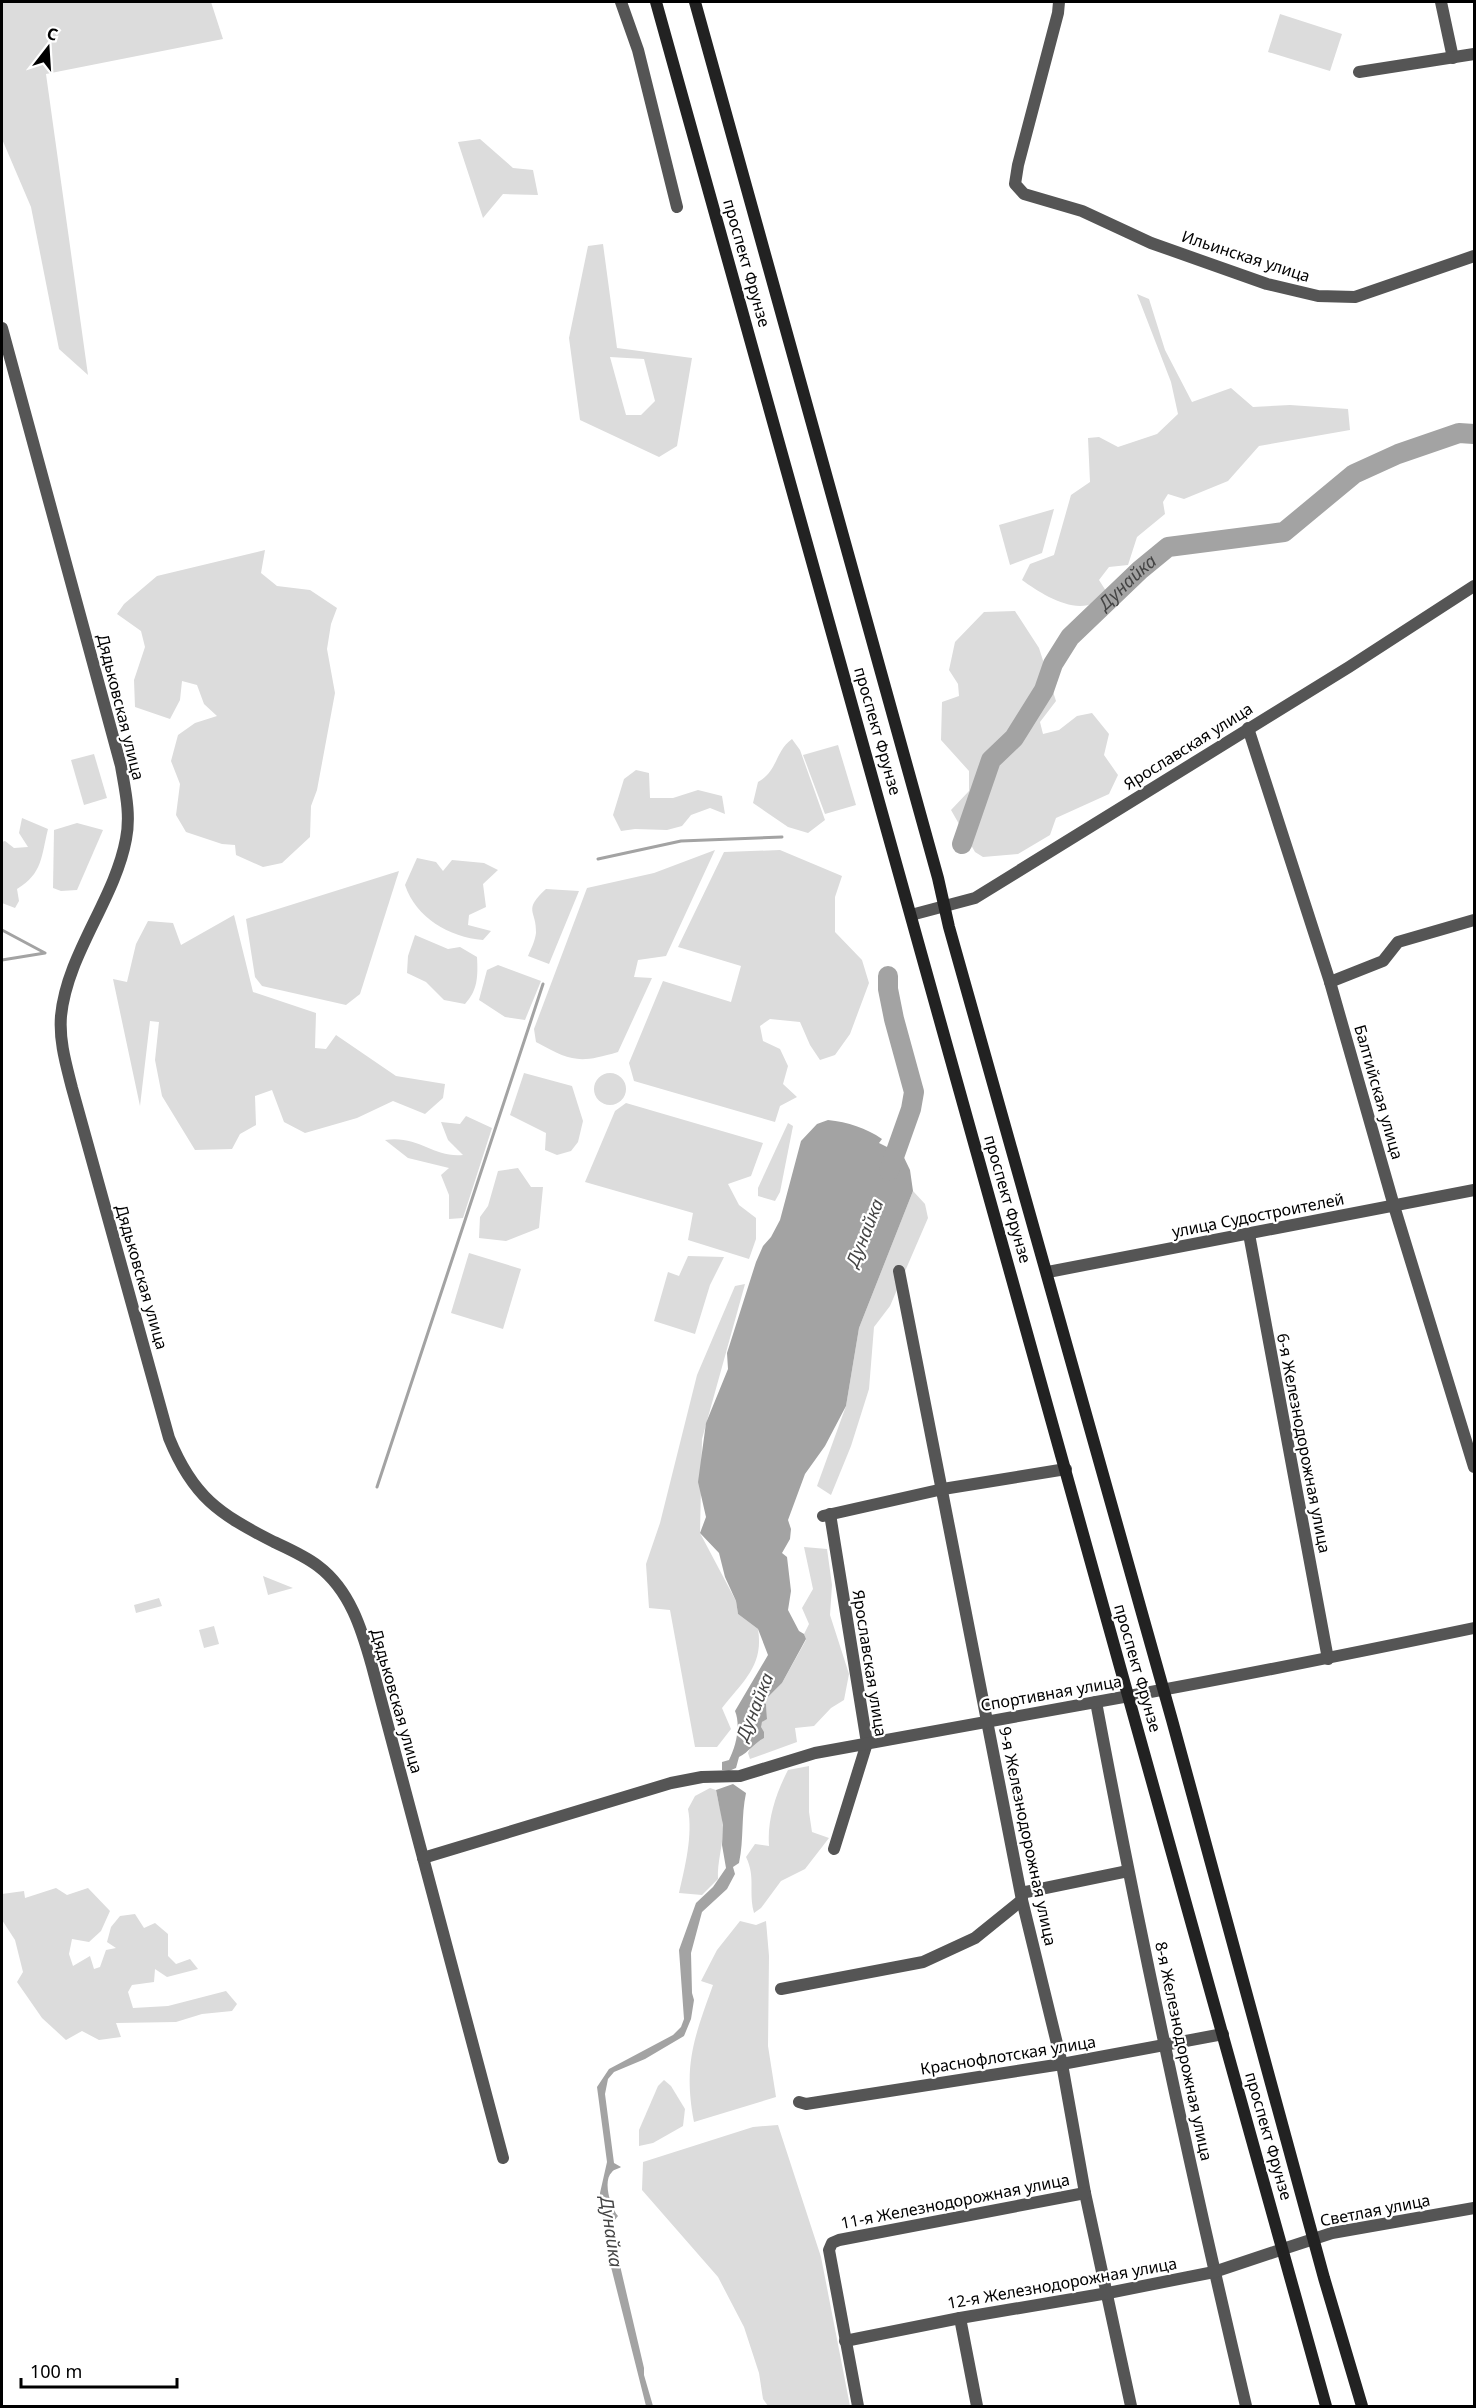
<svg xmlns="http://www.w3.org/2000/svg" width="1476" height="2408" viewBox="0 0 1476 2408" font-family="'Noto Sans',sans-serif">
	<rect width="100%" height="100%" fill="#fff"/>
	<!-- green -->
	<g fill="#dcdcdc" fill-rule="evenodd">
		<path d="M2 2H211L223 39 46 74 88 375 59 349 31 207 2 139Z"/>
		<path d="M1280 14 1342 34 1330 71 1268 52Z"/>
		<path d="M480 139 513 168 533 170 538 195 503 194 483 218 458 142Z"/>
		<path d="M603 244 617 348 692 358 677 446 659 457 580 420 569 338 588 246ZM610 357 644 359 655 401 641 415H626Z"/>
		<path d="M1137 294 1149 299 1165 350 1192 402 1231 388 1253 407 1290 405 1348 409 1350 430 1259 446 1228 481 1184 499 1168 494 1163 502 1165 514 1137 537 1128 565 1109 567 1099 580 1106 591C1087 623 1044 596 1022 580L1030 564 1054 555 1071 495 1090 482 1088 438 1099 437 1118 447 1157 434 1178 414 1171 382Z"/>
		<path d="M1054 509 1042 553 1010 565 999 525Z"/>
		<path d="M265 550 261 573 277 586 310 590 337 608 331 624 327 649 335 693 317 790 311 806 310 837 282 863 263 867 236 855 235 845 222 844 186 832 176 815 180 784 171 761 178 735 195 723 217 716 204 704 197 685 182 681 180 700 170 719 135 707 134 680 145 647 141 631 117 614 124 604 157 576Z"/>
		<path d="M1015 611 1039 648 1056 701 1040 722 1043 734 1059 730 1077 716 1092 713 1109 734 1104 755 1118 775 1109 794 1056 818 1050 835 1018 854 983 857 975 852 951 810 969 791V771L941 740 942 702 959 696 958 684 949 670 955 642 984 612Z"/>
		<path d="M792 739 800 750 825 820 808 833 788 827 753 803 758 782C778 771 775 751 792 739Z"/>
		<path d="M838 745 856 805 825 814 803 755Z"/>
		<path d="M94 754 107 798 84 805 71 760Z"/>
		<path d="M636 770 649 773 650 798H673L698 790 722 796 725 814 710 808 691 815 682 826 667 830 635 829 621 831 613 815 624 779Z"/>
		<path d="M22 818 48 829C41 857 43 873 17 889L19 901 15 908 2 903V842L5 841 14 848 28 847 19 833Z"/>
		<path d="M77 823 103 830 77 890 61 891 53 888 54 830Z"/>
		<path d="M715 850 666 956 638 960 634 977 652 978 618 1052C578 1064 571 1061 536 1042L534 1029 587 888 654 873Z"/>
		<path d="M780 850 842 876 835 897V932L862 960 869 983 850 1034 835 1055 820 1060 810 1045 800 1022 770 1019 760 1026 763 1041 780 1049 788 1066 783 1084 797 1097 780 1106 775 1122 634 1081 629 1063 663 981 731 1002 741 966 678 947 724 852Z"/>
		<path d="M417 858 436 862 443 871 452 860 484 863 498 870 483 884 486 907 469 915 468 925 491 931 483 940C449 937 416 918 405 885Z"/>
		<path d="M399 871 360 994 346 1005 262 986 255 977 246 919Z"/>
		<path d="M546 889 579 891 549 964 528 956C531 949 535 941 536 933 537 910 522 911 546 889Z"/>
		<path d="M234 915 253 992 316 1013 315 1048 326 1049 336 1035 396 1076 445 1084 443 1098 425 1114 393 1101 357 1118 305 1133 284 1122 272 1090 255 1096 256 1125 240 1134 232 1149 195 1150 162 1096 155 1060 159 1022 150 1021 140 1106 113 979 127 982 136 944 148 921 173 923 181 945Z"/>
		<path d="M415 935 448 949 460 947 477 957C478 976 478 990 465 1004L444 1000 426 982 407 973 408 956Z"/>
		<path d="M498 965 541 981 525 1020 505 1017 479 1000 487 970Z"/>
		<path d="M524 1073 572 1086 583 1121 578 1142 571 1151 557 1155 545 1150 546 1133 510 1115Z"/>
		<circle cx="610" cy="1089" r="16"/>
		<path d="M626 1103 763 1143 751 1176 728 1184 739 1205 756 1218V1239L749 1259 688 1240 693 1213 585 1182 615 1111Z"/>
		<path d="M466 1116 492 1128 463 1218 449 1219V1195L441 1175 449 1168 408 1158 385 1140C419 1135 433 1158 463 1155L448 1140 441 1122 460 1124Z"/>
		<path d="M788 1123 793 1126 780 1192 775 1201 758 1196V1188Z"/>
		<path d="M518 1168 531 1187H543L539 1228 506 1241 479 1238 480 1217 488 1206 498 1171Z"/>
		<path d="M913 1191 925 1204 928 1218 890 1306 874 1327 869 1389 851 1446 831 1495 817 1486 846 1406 859 1328Z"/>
		<path d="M469 1253 521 1269 503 1329 451 1313Z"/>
		<path d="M688 1256 724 1257 710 1285 695 1334 654 1321 668 1272 679 1276Z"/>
		<path d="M745 1284 702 1439 700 1533 736 1601 738 1614 758 1629C764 1666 743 1681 722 1708L731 1729 717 1747H695L670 1610 649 1608 646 1564 660 1523 697 1375 735 1286Z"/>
		<path d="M804 1547 827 1549 832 1585 830 1615 849 1674 844 1700 831 1708 814 1726 795 1728 797 1742 750 1759 748 1753 762 1722 767 1718 766 1704 763 1702 782 1683 806 1640 804 1634 809 1624 802 1608 813 1589Z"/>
		<path d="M263 1576 293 1588 268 1595Z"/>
		<path d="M159 1598 162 1606 136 1613 134 1605Z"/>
		<path d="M214 1626 219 1644 204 1648 199 1630Z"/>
		<path d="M809 1766V1812L812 1832 829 1838 805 1869 781 1881 761 1908 754 1913C748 1891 756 1878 746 1857L755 1844 769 1846C767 1820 776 1793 788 1770Z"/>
		<path d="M710 1788 716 1790C718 1802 723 1816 723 1828 723 1846 717 1862 718 1879L702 1895 679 1893C685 1867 693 1835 688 1809L695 1796Z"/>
		<path d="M56 1888 67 1895 88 1888 110 1911 101 1931 89 1942 72 1939 69 1954 73 1966 90 1956 94 1969 100 1967 106 1950 116 1948 107 1942 111 1927 120 1916 135 1914 144 1928 155 1923 168 1934V1956L176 1964 190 1959 198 1969 167 1977 155 1969 154 1982 132 1985 128 1992 133 2008 168 2006 226 1991 237 2004 232 2011 202 2014 176 2022 116 2023 121 2037 99 2040 82 2031 66 2040 42 2018 17 1982 23 1972 15 1940 2 1920V1894L24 1891 25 1898Z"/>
		<path d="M740 1921 756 1925 766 1921 769 1956 768 2046 776 2097 694 2122C683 2065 694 2038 713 1985L701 1981 717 1950Z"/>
		<path d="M664 2080 671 2086 685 2109 683 2126 653 2143 639 2146V2130L658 2086Z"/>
		<path d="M778 2125 821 2257 850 2406H768L763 2399 759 2373 744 2327 718 2277 642 2190 643 2162 753 2127Z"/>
	</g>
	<!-- water -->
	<g fill="#a3a3a3">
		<path d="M828 1120C848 1122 866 1128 882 1139L879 1143 887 1147 898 1145 910 1170 913 1191 859 1328 846 1406 825 1446 805 1474 788 1520 791 1529 790 1539 782 1553 787 1557 791 1591 788 1610 799 1631 804 1634 806 1639 782 1683 763 1702 766 1704 767 1719 762 1722 761 1727 764 1732V1738C754 1743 749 1752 739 1757L736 1768 729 1771 722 1770V1762L729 1760C736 1746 741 1726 735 1711L768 1655 758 1629 738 1614 736 1601 725 1577 719 1553 700 1533 706 1517 698 1482 706 1423 728 1369 727 1353 756 1262 763 1246 771 1237 780 1220 801 1141 817 1124Z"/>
		<path d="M733 1784 746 1793C741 1816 744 1839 739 1863L733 1867 735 1874 727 1889 702 1912 691 1953 692 1993 694 2000 691 2019 684 2036 645 2059 614 2072 608 2079 605 2094 614 2163 621 2167C618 2169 614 2169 612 2172 602 2181 611 2208 618 2216L613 2222 614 2240 644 2368V2375L653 2406H646L607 2251 600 2193 607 2162 597 2087 609 2069 673 2035 681 2027 684 2019 679 1950 696 1903 713 1887 726 1868 722 1845 723 1825 716 1790Z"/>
	</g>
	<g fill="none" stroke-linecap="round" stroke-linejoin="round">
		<!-- stream -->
		<g stroke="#a3a3a3" stroke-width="3">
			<path d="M598 859 681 841 782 837"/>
			<path d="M2 930 45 953 2 960"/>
			<path d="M377 1487 543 984"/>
		</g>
		<!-- river -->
		<g stroke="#a3a3a3" stroke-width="20">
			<path id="s1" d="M962 844 991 760 1014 738 1044 690 1053 664 1070 637 1140 570 1168 547 1284 532 1354 474 1398 454 1459 433 1474 434"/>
			<path d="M888 976V989L894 1019 914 1092 911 1109 889 1171"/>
		</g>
		<!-- minor -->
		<g stroke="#555" stroke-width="12">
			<path d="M621 2 638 50 677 207"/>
			<path d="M1059 2 1058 13 1018 165 1015 184 1024 194 1082 211 1151 243 1267 284 1318 296 1355 297 1474 256"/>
			<path d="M1441 2 1453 58"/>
			<path d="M1359 72 1474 54"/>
			<path d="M2 328 121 766C125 790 131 814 126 839 115 899 67 954 61 1016 59 1041 66 1064 72 1088L169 1438C193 1497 219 1514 274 1542 289 1549 305 1556 318 1566 350 1590 362 1630 372 1666L503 2158"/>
			<path d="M1248 728 1330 982 1394 1206 1474 1467"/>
			<path d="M1330 982 1383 961 1398 942 1474 920"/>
			<path d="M1249 1234 1328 1659"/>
			<path d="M899 1271 1022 1900 1062 2064 1085 2193 1131 2406"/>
			<path d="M830 1514 867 1743 834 1849"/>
			<path d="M823 1516 943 1489 1066 1469"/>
			<path d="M1096 1702C1140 1938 1191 2173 1246 2406"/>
			<path d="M423 1858 671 1783 702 1777 740 1776 815 1753 1129 1696"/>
			<path d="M1021 1893 1128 1871"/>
			<path d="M781 1989 923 1962 975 1938 1022 1900"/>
			<path d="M799 2102 806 2104 1062 2064 1223 2034"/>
			<path d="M960 2318 977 2406"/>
			<path d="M845 2341 960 2318 1108 2293 1214 2272 1283 2249"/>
			<path d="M858 2406 829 2250 832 2243 839 2240 1085 2193"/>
		</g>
		<!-- tertiary -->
		<g stroke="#555" stroke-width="12">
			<path d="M911 915 975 898 1349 667 1474 586"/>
			<path d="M1048 1272 1474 1190"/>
			<path d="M1129 1696C1244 1675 1359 1652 1474 1628"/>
			<path d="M1283 2249 1332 2233 1474 2208"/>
		</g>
		<!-- secondary -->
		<g stroke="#222" stroke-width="12">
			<path d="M656 2 1326 2406"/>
			<path d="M695 2 938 878 949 927 1172 1720 1324 2278 1362 2406"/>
		</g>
	</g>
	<g text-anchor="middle" stroke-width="4.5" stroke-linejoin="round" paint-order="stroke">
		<!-- street labels -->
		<g font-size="16" fill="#000" stroke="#fff">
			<text transform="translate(1246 256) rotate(18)" y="6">Ильинская улица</text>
			<text transform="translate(747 263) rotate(74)" y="6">проспект Фрунзе</text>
			<text transform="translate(121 707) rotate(76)" y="6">Дядьковская улица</text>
			<text transform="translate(878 731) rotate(74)" y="6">проспект Фрунзе</text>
			<text transform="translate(1188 746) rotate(-32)" y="6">Ярославская улица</text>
			<text transform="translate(1379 1092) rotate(74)" y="6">Балтийская улица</text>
			<text transform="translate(1008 1199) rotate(74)" y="6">проспект Фрунзе</text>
			<text transform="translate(1258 1215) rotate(-11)" y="6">улица Судостроителей</text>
			<text transform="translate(142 1277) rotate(74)" y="6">Дядьковская улица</text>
			<text transform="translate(1304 1443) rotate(79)" y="6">6-я Железнодорожная улица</text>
			<text transform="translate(870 1663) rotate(81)" y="6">Ярославская улица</text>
			<text transform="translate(1138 1668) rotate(74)" y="6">проспект Фрунзе</text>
			<text transform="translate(1051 1693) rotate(-10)" y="6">Спортивная улица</text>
			<text transform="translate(397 1701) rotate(74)" y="6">Дядьковская улица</text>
			<text transform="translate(1028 1836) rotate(78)" y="6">9-я Железнодорожная улица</text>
			<text transform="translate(1184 2051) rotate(78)" y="6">8-я Железнодорожная улица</text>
			<text transform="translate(1008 2055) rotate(-9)" y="6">Краснофлотская улица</text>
			<text transform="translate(1269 2136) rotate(74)" y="6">проспект Фрунзе</text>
			<text transform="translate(955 2201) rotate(-11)" y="6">11-я Железнодорожная улица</text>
			<text transform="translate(1375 2210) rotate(-11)" y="6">Светлая улица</text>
			<text transform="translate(1062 2283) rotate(-10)" y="6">12-я Железнодорожная улица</text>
		</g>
		<!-- water labels -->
		<g font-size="18" font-style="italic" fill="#444" stroke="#fff">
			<text dy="6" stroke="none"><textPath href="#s1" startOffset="316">Дунайка</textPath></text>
			<text transform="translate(865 1233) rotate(-68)" y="6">Дунайка</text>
			<text transform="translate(755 1707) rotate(-68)" y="6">Дунайка</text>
			<text transform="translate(611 2232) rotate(82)" y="6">Дунайка</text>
		</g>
	</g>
	<!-- border -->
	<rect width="1476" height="2408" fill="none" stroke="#000000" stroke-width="6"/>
	<!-- north arrow -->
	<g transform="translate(48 48) rotate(17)" stroke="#ffffff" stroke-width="4.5" paint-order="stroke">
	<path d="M0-4.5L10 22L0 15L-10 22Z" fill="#000000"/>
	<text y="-9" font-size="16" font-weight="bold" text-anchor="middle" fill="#000000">С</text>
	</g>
	<!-- scale -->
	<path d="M21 2378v9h156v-9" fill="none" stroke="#000000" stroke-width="3"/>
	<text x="30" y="2378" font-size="18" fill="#000000" stroke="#ffffff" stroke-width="4.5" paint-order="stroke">100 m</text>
</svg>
